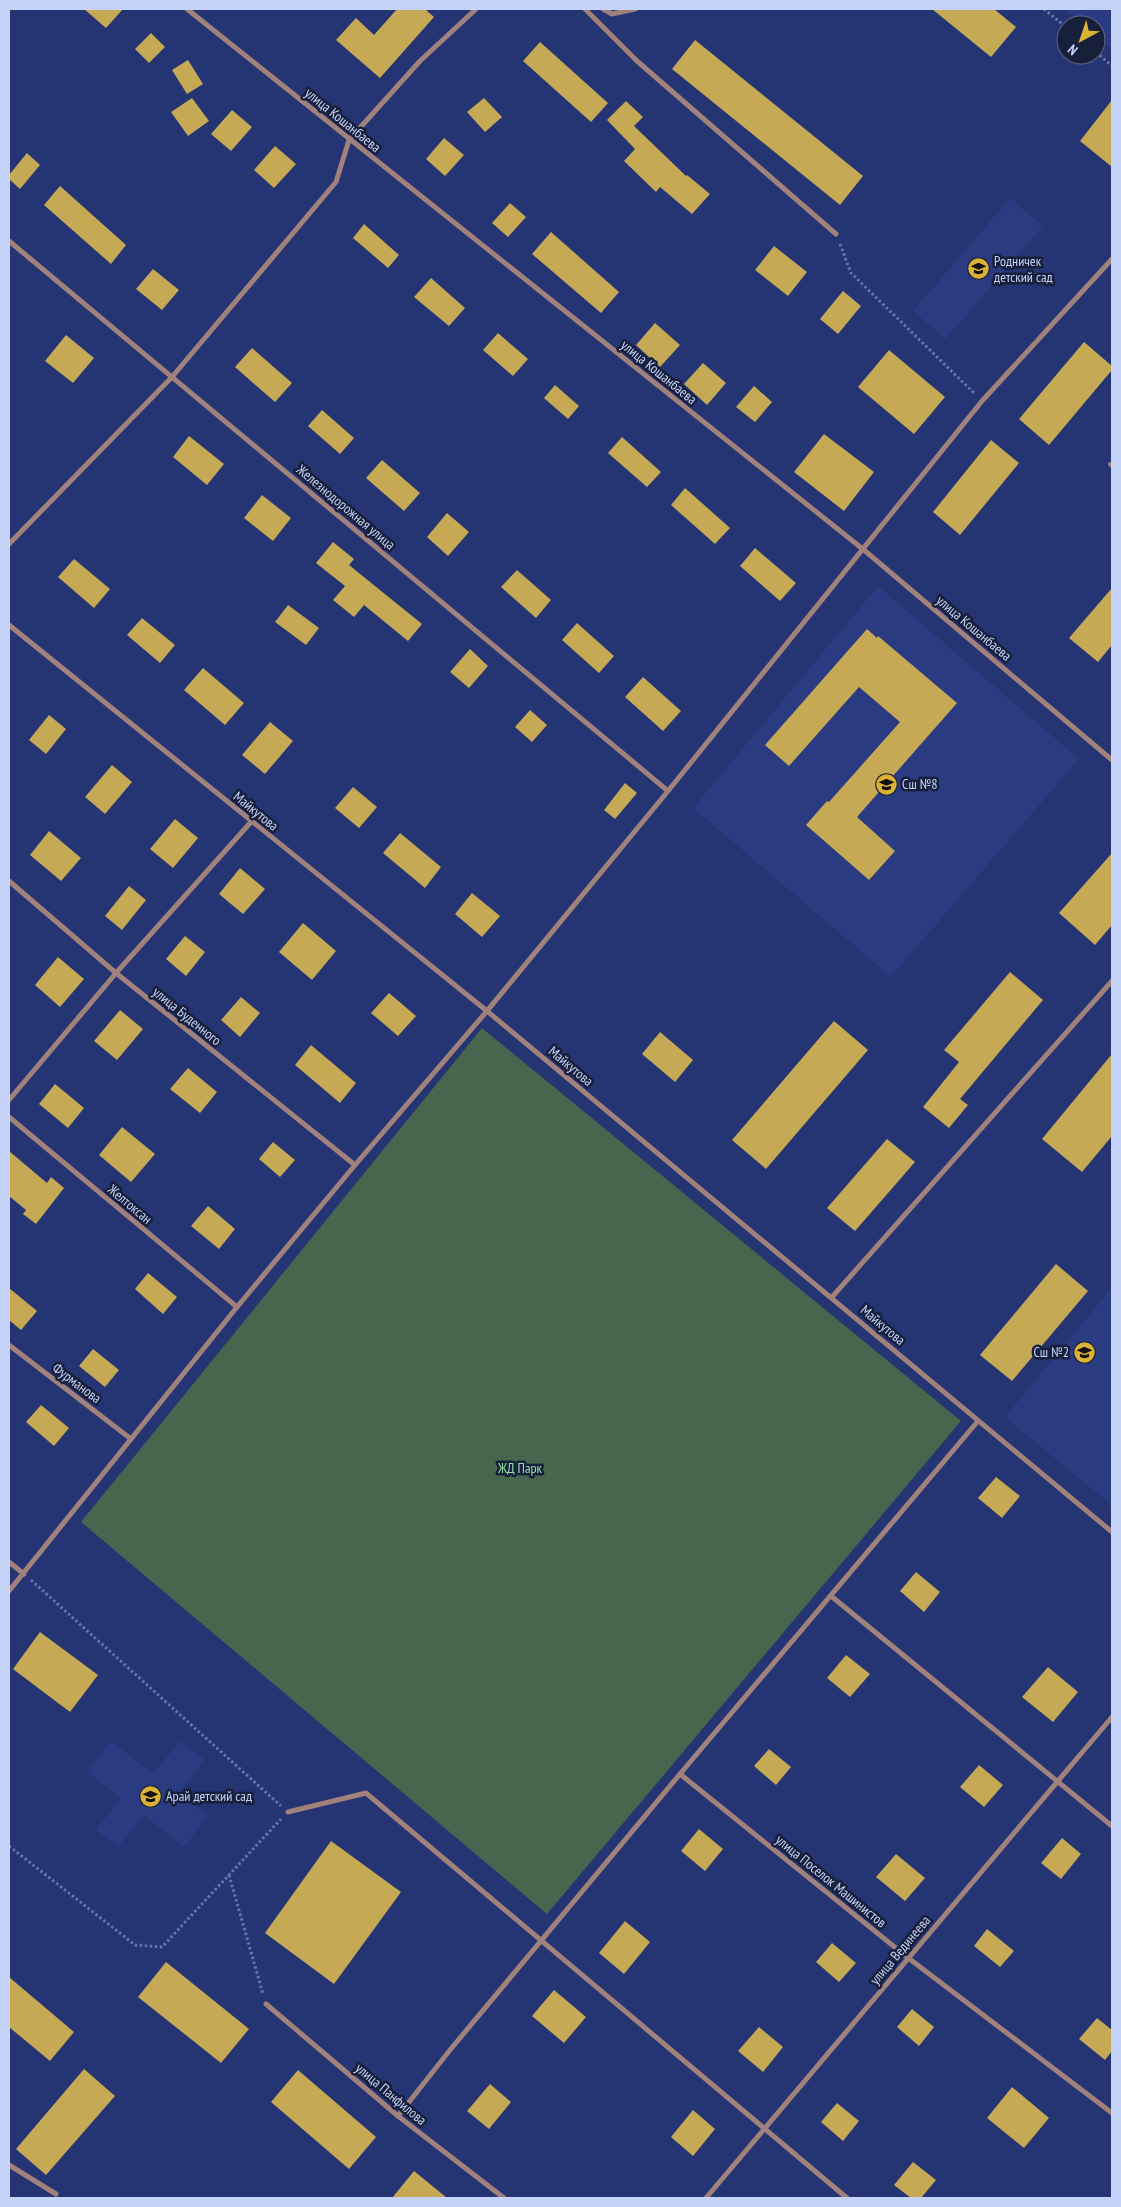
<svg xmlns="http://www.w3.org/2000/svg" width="1121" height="2207" viewBox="0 0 1121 2207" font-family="'PT Sans Narrow',sans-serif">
	<rect width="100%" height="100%" fill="#253472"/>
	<!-- built -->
	<g fill="#2b3b81">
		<path d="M1064 9H1112V49L1096 36V25H1083Z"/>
		<path d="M1010 198 1043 226 946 339 913 311Z"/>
		<path d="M878 586 1079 759 891 977 693 808Z"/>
		<path d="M1112 1287V1506L1005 1417Z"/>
		<path d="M111 1741 153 1774 180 1741 205 1760 179 1793 208 1816 184 1847 144 1815 118 1847 96 1830 121 1798 87 1772Z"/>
	</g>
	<!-- green -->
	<path fill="#46664d" d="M482 1028 961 1421 547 1914 81 1522Z"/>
	<!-- building -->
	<g fill="#c6a955">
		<path d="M84 9H123L106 28Z"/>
		<path d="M397 9H425L434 17 380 78 336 40 356 18 374 35Z"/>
		<path d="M932 9H994L1016 27 991 57Z"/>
		<path d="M151 33 165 47 149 63 135 49Z"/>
		<path d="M695 40 863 176 840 205 672 69Z"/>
		<path d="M540 42 608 103 591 122 523 61Z"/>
		<path d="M188 60 203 84 187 94 172 70Z"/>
		<path d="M192 98 209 121 188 136 171 112Z"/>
		<path d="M484 98 502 117 485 132 467 112Z"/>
		<path d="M1112 100V167L1080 141Z"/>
		<path d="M626 101 643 117 634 126 686 176 687 175 710 194 692 214 660 187 656 192 624 161 635 149 607 120Z"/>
		<path d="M232 110 252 127 231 151 211 134Z"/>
		<path d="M444 138 464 155 445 176 426 159Z"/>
		<path d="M275 146 296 164 274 188 254 170Z"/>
		<path d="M27 153 40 165 20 189 9 179V175Z"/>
		<path d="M60 186 126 245 111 264 44 205Z"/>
		<path d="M510 203 526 217 508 237 492 223Z"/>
		<path d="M364 224 399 255 388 268 353 238Z"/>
		<path d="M551 232 619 292 601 313 532 254Z"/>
		<path d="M774 246 807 272 788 296 755 270Z"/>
		<path d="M153 269 179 290 162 310 136 289Z"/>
		<path d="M431 278 465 308 449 326 414 297Z"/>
		<path d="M843 291 861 306 838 334 820 319Z"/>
		<path d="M655 323 680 345 660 367 636 345Z"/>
		<path d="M498 333 528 359 513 376 483 350Z"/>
		<path d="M66 335 94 358 73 383 45 361Z"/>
		<path d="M1084 342 1112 366V370L1049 445 1019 419Z"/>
		<path d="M252 348 292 383 275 402 235 367Z"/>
		<path d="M889 350 945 397 914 434 858 387Z"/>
		<path d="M703 363 726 383 707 405 684 384Z"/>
		<path d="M555 385 579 406 568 419 544 398Z"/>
		<path d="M754 386 772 402 755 422 736 407Z"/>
		<path d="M322 410 354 438 340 454 308 426Z"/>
		<path d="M824 434 874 472 844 511 794 472Z"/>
		<path d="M189 436 224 464 207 485 173 457Z"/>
		<path d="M622 437 661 472 647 487 608 453Z"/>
		<path d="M991 440 1019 463 960 535 933 512Z"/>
		<path d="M382 460 420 493 404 511 366 478Z"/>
		<path d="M685 488 730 528 715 544 671 505Z"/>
		<path d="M262 495 291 518 273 541 244 518Z"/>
		<path d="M447 513 469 532 448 556 427 537Z"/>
		<path d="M333 542 354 559 349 565 422 624 408 641 364 605 354 617 333 600 345 586 316 563Z"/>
		<path d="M755 548 796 583 780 601 740 566Z"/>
		<path d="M74 559 110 589 94 608 58 577Z"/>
		<path d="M517 570 551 600 536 618 501 587Z"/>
		<path d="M1112 588V645L1098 662 1069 638Z"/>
		<path d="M288 605 319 628 306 645 275 622Z"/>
		<path d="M142 618 175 645 160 663 127 635Z"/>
		<path d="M577 623 614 656 599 673 562 640Z"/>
		<path d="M867 629 877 638 878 636 957 703 857 817 895 851 869 880 806 825 827 801 829 802 900 722 859 687 789 766 765 745Z"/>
		<path d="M470 649 488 666 469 688 450 672Z"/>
		<path d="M203 668 244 703 225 725 184 690Z"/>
		<path d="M643 677 681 711 663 731 625 697Z"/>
		<path d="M530 710 547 725 532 742 515 727Z"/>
		<path d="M49 715 66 729 46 754 29 740Z"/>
		<path d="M270 722 293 741 265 774 242 755Z"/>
		<path d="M112 765 132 782 105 814 85 797Z"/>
		<path d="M625 783 637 793 615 819 604 810Z"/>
		<path d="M353 787 377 807 359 828 335 808Z"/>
		<path d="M175 819 198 838 173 868 150 849Z"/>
		<path d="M49 831 81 858 61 881 30 855Z"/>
		<path d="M400 833 441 867 425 888 383 853Z"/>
		<path d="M1112 853V925L1095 945 1059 913Z"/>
		<path d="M240 868 265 889 243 914 219 894Z"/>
		<path d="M129 886 146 900 122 930 105 916Z"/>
		<path d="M472 893 500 916 482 937 455 914Z"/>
		<path d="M303 923 336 951 312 980 279 952Z"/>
		<path d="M185 936 205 952 186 976 166 959Z"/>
		<path d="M58 957 84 979 60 1007 35 985Z"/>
		<path d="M1010 972 1043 1000 960 1099 968 1105 949 1128 923 1107 959 1062 944 1050Z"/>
		<path d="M389 993 416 1016 398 1036 371 1013Z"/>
		<path d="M241 997 260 1013 240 1037 221 1020Z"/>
		<path d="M120 1010 143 1029 117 1060 94 1041Z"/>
		<path d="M834 1021 868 1050 766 1169 732 1140Z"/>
		<path d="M660 1032 693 1060 675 1082 642 1054Z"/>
		<path d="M311 1045 356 1083 340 1103 295 1065Z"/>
		<path d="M1112 1054V1136L1082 1172 1042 1139Z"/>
		<path d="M188 1068 217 1092 200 1113 170 1089Z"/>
		<path d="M55 1084 84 1108 68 1128 39 1104Z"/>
		<path d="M122 1127 155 1154 131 1182 99 1155Z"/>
		<path d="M887 1139 915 1162 855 1231 827 1208Z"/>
		<path d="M273 1142 295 1160 280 1177 259 1159Z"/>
		<path d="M9 1151 47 1183 51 1177 64 1188 36 1224 23 1214 26 1210 9 1196Z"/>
		<path d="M208 1206 235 1229 219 1249 191 1226Z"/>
		<path d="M1056 1264 1088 1291 1012 1381 980 1355Z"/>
		<path d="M148 1273 177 1297 163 1314 135 1289Z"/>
		<path d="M9 1288 37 1311 21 1330 9 1320Z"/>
		<path d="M93 1349 119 1370 105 1387 79 1366Z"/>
		<path d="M41 1405 69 1428 54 1446 26 1422Z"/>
		<path d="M996 1477 1020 1496 1002 1518 978 1498Z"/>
		<path d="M916 1572 940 1592 924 1612 900 1591Z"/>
		<path d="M40 1632 98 1675 70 1712 13 1669Z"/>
		<path d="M846 1655 870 1674 850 1697 827 1678Z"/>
		<path d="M1048 1667 1078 1692 1053 1722 1022 1697Z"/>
		<path d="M769 1749 791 1767 776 1785 754 1766Z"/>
		<path d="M979 1765 1003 1785 984 1807 960 1787Z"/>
		<path d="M699 1829 723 1849 705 1871 681 1851Z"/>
		<path d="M1062 1838 1081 1854 1061 1879 1041 1863Z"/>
		<path d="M331 1841 401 1892 334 1984 265 1933Z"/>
		<path d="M896 1854 925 1878 905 1901 876 1877Z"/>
		<path d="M625 1921 650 1942 624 1974 599 1953Z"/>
		<path d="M987 1929 1014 1951 1000 1967 974 1946Z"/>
		<path d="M832 1943 856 1963 839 1982 816 1962Z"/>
		<path d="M166 1962 249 2029 221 2063 138 1997Z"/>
		<path d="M9 1977 74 2032 50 2061 9 2027Z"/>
		<path d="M554 1990 586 2017 564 2043 532 2016Z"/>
		<path d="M912 2009 934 2027 919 2046 897 2027Z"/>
		<path d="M1097 2018 1112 2030V2051L1105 2060 1079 2039Z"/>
		<path d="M759 2027 783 2047 763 2072 738 2051Z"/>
		<path d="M84 2069 115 2096 46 2175 16 2149Z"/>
		<path d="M298 2070 376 2137 349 2169 271 2102Z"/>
		<path d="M490 2084 511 2102 489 2129 467 2111Z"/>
		<path d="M1012 2087 1049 2118 1024 2148 987 2118Z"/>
		<path d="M837 2103 859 2121 843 2141 821 2122Z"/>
		<path d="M693 2110 715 2129 693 2156 671 2137Z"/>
		<path d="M913 2162 936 2180 921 2198H911L894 2185Z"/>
		<path d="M414 2171 447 2198H392Z"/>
	</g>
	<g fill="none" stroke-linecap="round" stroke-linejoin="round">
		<!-- path -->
		<g stroke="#6775a9" stroke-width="3" stroke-dasharray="2.5 2.5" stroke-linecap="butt">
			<path d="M1044 9 1066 27"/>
			<path d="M1096 52 1112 66"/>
			<path d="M840 244 851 273 975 394"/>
			<path d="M31 1580 281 1806"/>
			<path d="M9 1846 135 1945 162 1947 281 1819"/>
			<path d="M229 1875 263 1994"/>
		</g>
		<!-- service -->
		<path stroke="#a1817c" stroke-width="4" d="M1110 464 1112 466"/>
		<!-- minor -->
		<g stroke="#a1817c" stroke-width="5">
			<path d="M187 9 864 550 1112 760"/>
			<path d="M585 9 637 61 836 234"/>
			<path d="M603 9 612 14 635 9"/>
			<path d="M9 241 668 791"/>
			<path d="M9 544 172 377 336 182 349 140 420 61 476 9"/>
			<path d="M9 625 487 1011 1112 1532"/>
			<path d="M9 881 116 973 355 1165"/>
			<path d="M9 1100 116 973 251 822"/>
			<path d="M9 1117 237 1307"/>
			<path d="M832 1297 1112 981"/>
			<path d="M9 1345 131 1439"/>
			<path d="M9 1562 24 1574"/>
			<path d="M9 1591 237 1307 355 1165 487 1011 668 791 982 401 1112 259"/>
			<path d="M831 1596 1112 1826"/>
			<path d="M680 1774 907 1957 1112 2113"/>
			<path d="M288 1812 366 1793 847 2198"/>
			<path d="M266 2004 398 2116 504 2198"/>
			<path d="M398 2116 450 2050 680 1774 978 1421"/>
			<path d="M9 2165 56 2194"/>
			<path d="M706 2198 1112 1717"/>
		</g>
	</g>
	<!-- icons -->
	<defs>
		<symbol id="school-disc" viewBox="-11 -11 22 22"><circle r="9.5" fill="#dbb233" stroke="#171f3b"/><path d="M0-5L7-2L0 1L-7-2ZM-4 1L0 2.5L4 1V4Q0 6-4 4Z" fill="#111"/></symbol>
	</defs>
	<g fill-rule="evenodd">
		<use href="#school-disc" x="966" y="256" width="25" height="25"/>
		<use href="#school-disc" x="874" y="772" width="25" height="25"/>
		<use href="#school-disc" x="1072" y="1340" width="25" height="25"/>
		<use href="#school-disc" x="138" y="1784" width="25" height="25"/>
	</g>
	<g text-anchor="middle" stroke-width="5" stroke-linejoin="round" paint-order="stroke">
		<!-- street labels -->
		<g font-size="14" fill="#c6d3f9" stroke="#171f3b">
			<text transform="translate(343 120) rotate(39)" y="5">улица Кошанбаева</text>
			<text transform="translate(659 372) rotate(39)" y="5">улица Кошанбаева</text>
			<text transform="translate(346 507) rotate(40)" y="5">Железнодорожная улица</text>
			<text transform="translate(974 628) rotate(40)" y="5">улица Кошанбаева</text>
			<text transform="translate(256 811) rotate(39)" y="5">Майкутова</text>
			<text transform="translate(187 1016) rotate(39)" y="5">улица Буденного</text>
			<text transform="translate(571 1066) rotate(40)" y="5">Майкутова</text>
			<text transform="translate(130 1204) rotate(40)" y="5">Желтоксан</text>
			<text transform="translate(883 1325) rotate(40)" y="5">Майкутова</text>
			<text transform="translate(77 1383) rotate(37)" y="5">Фурманова</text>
			<text transform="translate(831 1881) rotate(39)" y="5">улица Поселок Машинистов</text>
			<text transform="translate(900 1950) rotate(-50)" y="5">улица Вединеева</text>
			<text transform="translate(391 2094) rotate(40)" y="5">улица Панфилова</text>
		</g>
		<!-- poi labels -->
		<g font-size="14" fill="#c6d3f9" stroke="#171f3b" text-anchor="start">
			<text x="994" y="266">Родничек<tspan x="994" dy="16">детский сад</tspan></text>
			<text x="902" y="789">Сш №8</text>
			<text x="1069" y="1357" text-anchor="end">Сш №2</text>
			<text x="166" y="1801">Арай детский сад</text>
		</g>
		<!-- park labels -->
		<g font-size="14" fill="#92e3a4" stroke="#171f3b">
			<text x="520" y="1473">ЖД Парк</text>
		</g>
	</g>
	<!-- border -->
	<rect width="1121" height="2207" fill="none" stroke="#c6d3f9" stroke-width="20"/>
	<!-- north arrow -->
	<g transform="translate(1081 40) rotate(220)"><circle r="24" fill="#171f3b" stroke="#5d6787"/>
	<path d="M0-4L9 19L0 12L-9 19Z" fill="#dbb233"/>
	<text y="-8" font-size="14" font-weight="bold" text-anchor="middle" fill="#c6d3f9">N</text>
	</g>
</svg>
